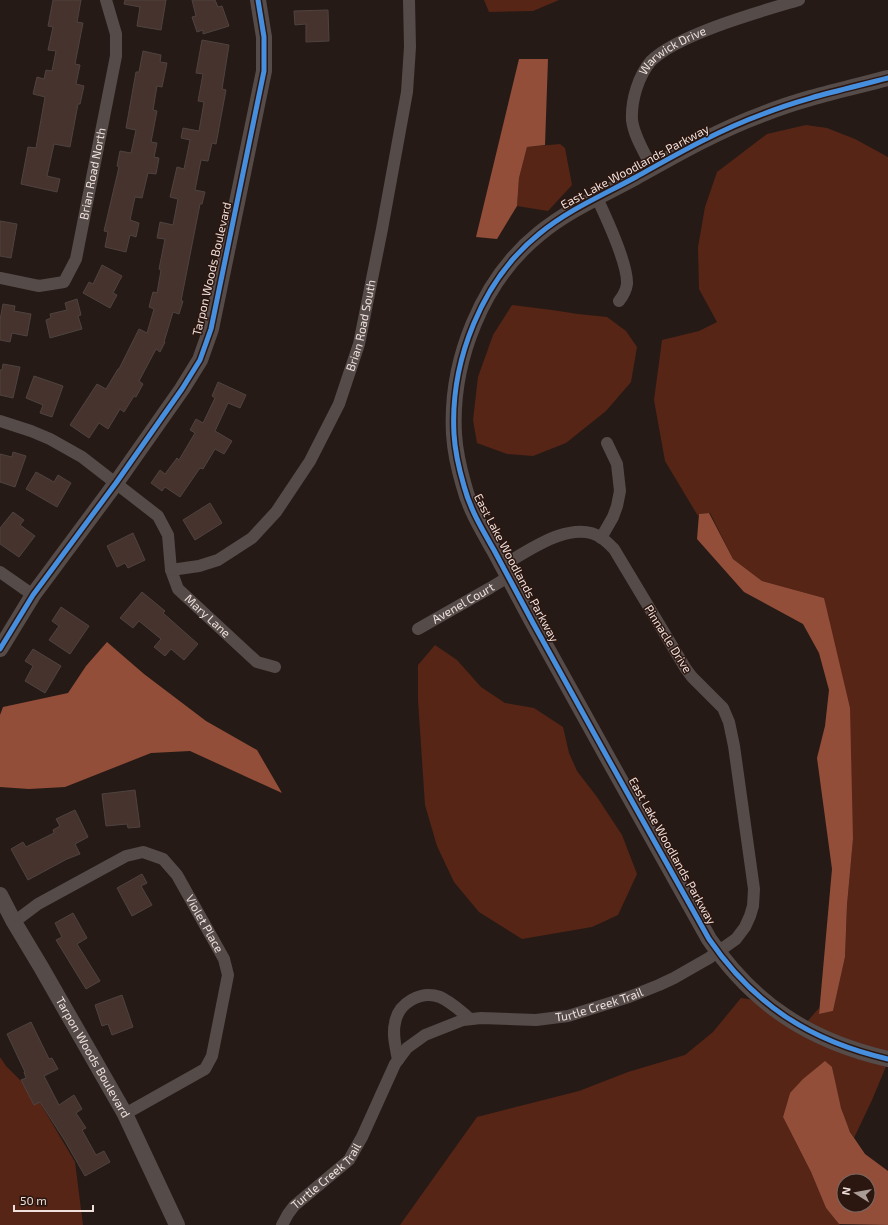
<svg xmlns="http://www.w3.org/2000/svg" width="888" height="1225" viewBox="0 0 888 1225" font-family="'Exo 2',sans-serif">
	<rect width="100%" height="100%" fill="#261a16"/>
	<!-- green -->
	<g fill="#562516">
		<path d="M484 0H559L533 11 489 12Z"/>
		<path d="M806 125 827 128 855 139 888 157V1053L866 1048 806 1023 819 1008V1014L833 1011 845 957 847 905 853 839 824 598 762 581 733 559 710 513 699 514 698 516 665 461 654 400 662 340 699 331 717 322 699 289 698 247 705 207 717 172 767 134Z"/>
		<path d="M560 144 565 148 572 185 548 211 517 206 519 178 527 147Z"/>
		<path d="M512 305 552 310 578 314 607 317 626 331 637 347 631 382 606 411 566 443 533 456 507 454 477 443 473 420 478 377 493 335Z"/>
		<path d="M435 645 457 660 481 687 505 703 534 708 563 727 569 753 577 771 597 797 622 835 637 874 618 915 592 927 522 939 479 912 454 882 437 846 425 805 418 700V665Z"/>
		<path d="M741 998 754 1000 887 1064 872 1100 854 1138C841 1117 837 1091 832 1067L790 1093 783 1117 811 1172 826 1208 840 1225H400L477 1117 579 1091 628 1072 685 1055 713 1032Z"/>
		<path d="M0 1057 6 1066 36 1096 75 1162 83 1225H0Z"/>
	</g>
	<!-- water -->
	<g fill="#934e39" fill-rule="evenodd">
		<path d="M519 59H548L545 145 527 147 519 178 517 206 497 239 476 237Z"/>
		<path d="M709 513 733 559 762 581 824 598 850 708 853 839 847 905 845 957 833 1011 819 1014 832 869 817 758 825 726 829 690 819 653 803 624 744 592 697 539 699 514Z"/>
		<path d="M107 642 144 674 206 721 257 750 282 793 190 751 151 753 65 787 29 789 0 787V715L3 707 68 693 86 666Z"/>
		<path d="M825 1061 832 1067 841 1108 850 1132 865 1154 888 1171V1225L839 1224 826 1208 811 1172 783 1117 790 1093 803 1079ZM844 1181H868V1205H844Z"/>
	</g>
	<!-- building -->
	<g fill="#46332d" stroke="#4e4340">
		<path d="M53 0H81L77 22 83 23 75 64 80 65 76 84 84 86 80 104H78L70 147 54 144 47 176 60 179 57 192 21 184 28 147 36 148 45 97 33 94 37 77 44 79 46 70 52 71 56 51 48 50 53 27 48 26Z"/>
		<path d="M125 0H166L161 30 137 26 140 7 124 4Z"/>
		<path d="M192 0H215L218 7 222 6 229 26 203 34V30L197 32 192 17 196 16Z"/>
		<path d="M328 10 329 41 306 42V24L295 25 294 11Z"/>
		<path d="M202 40 229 45 222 89 226 90 216 144 212 143 208 161 201 160 195 190 205 192 202 204H200L181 301H183L179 314 173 312 164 342H165L160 352 156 349 139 381 143 384 136 397 134 396 124 412 120 409 108 429 99 423 89 438 70 425 97 384 106 389 118 369H119L139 329 147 333 154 309 149 307 153 292 157 293 161 270 159 269 165 239 157 238 160 222 173 225 178 199 170 197 177 167 184 169 190 140 181 138 183 128 199 131 204 102 198 101 203 74 196 73Z"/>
		<path d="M143 51 161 55 160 62 167 63 162 87 157 86 153 110 157 111 151 142 157 143 154 157 159 158 156 174 148 173 142 198 135 197 130 220 139 223 136 237 130 235 126 252 105 247 108 232 104 231 119 167 117 166 120 151 131 153 136 130 126 128 136 72H139Z"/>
		<path d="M0 221 17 224 11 258 0 256Z"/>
		<path d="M102 265 122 276 113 293 117 295 110 308 83 293 89 282 93 284Z"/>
		<path d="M77 299 81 315 78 316 82 329 50 338 46 320 51 318 50 314 67 310 65 303Z"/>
		<path d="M3 304 15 306 14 311 31 314 27 336 12 333 10 342 0 340V320Z"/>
		<path d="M3 364 20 367 13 398 0 395V370H2Z"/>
		<path d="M34 376 63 386 52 417 40 413 43 405 26 398Z"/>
		<path d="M218 382 246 395 240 408 228 403 215 431 232 441 224 454 215 449 203 469 200 468 180 497 165 487 162 491 151 483 160 470 165 474 177 458 179 460 195 433 190 430 196 419 203 423 215 398 212 396Z"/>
		<path d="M13 452 26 456 15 487 0 482V454L12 457Z"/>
		<path d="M36 472 54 482 58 475 71 483 57 507 26 489Z"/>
		<path d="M210 503 222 523 195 540 183 520Z"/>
		<path d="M13 512 24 520 20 525 35 536 19 557 0 544V528Z"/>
		<path d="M133 533 145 560 128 568 125 563 117 567 107 546Z"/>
		<path d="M142 592 165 611 163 613 198 644 184 660 171 649 165 656 154 647 161 639 139 621 133 628 120 618Z"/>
		<path d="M61 607 89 626 70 654 49 640 59 626 52 621Z"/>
		<path d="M33 649 61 666 45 693 25 681 33 666 25 661Z"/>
		<path d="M135 790 140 827 128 828 127 824 106 826 102 794Z"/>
		<path d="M75 810 88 837 75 844 80 854 67 859 28 880 11 849 23 842 26 847 54 833 53 830 60 826 56 819Z"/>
		<path d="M142 874 147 883 141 886 152 905 132 916 117 888Z"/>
		<path d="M73 913 87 938 77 944 100 981 86 989 56 940 62 937 55 923Z"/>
		<path d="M122 995 133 1027 112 1035 108 1024 102 1026 95 1005Z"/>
		<path d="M31 1022 49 1059 52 1058 58 1069 44 1076 59 1105 74 1095 82 1109 76 1113 86 1128 82 1130 96 1155 104 1151 110 1162 85 1176 65 1141 40 1102 34 1105 21 1080 26 1078 24 1072H25L7 1034Z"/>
	</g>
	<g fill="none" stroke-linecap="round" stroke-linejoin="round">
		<!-- street -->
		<g stroke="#554b49" stroke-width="12">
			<path id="s1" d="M652 168C645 153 634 137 632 120 631 101 638 76 651 61 678 34 762 11 799 0"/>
			<path d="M597 198C606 217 628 265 627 284 626 291 623 296 619 301"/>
			<path id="s2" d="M0 278 39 286 64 282 76 259 116 56V34L106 0"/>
			<path id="s3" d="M0 421 31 431 50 439 82 457 158 516 168 535 171 570 178 589 257 662 275 667"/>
			<path d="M601 538 613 517 617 506 620 491 617 464 607 443"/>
			<path id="s4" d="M171 570 199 566 218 560 252 538 276 512 310 461 339 404 359 344 382 229 407 92 410 47 409 0"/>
			<path d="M0 572 33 595"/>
			<path id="s5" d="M418 629 490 588 508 577"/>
			<path id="s6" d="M14 922 38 904 126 856 143 852 163 859 177 875 224 959 228 975 212 1056 205 1069 125 1114"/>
			<path d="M398 1060C396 1048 392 1035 395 1023 398 1003 421 990 440 997 451 1002 461 1011 470 1019"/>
			<path id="s7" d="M282 1225 288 1214 294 1206 349 1160 362 1137 395 1064 407 1048 425 1035 463 1020 481 1018 536 1020 568 1016 629 997 659 985 674 978 709 958 736 939 745 927 750 916 753 906 754 889 734 746 729 722 723 708 692 677 686 669 614 549C610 545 606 541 602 538 572 518 528 551 502 566"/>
		</g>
		<!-- secondary -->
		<g stroke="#554b49" stroke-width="16">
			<path d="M888 78C846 89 803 98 763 114 719 130 677 154 636 177 603 195 568 210 539 234 482 280 450 361 454 434 455 451 459 469 464 486 470 509 482 529 494 550 507 574 520 599 533 623 591 729 650 833 709 939 754 1005 810 1041 888 1059"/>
			<path d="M0 649 33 595 116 483 182 389 200 360 211 329 264 71V37L258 0"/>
			<path id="s8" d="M0 895 14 922 41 967 125 1114 177 1225"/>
		</g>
		<defs>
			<g id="cycleway">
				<path d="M888 78C846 89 803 98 763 114 719 130 677 154 636 177 603 195 568 210 539 234 482 280 450 361 454 434 455 451 459 469 464 486 470 509 482 529 494 550 507 574 520 599 533 623 591 729 650 833 709 939 754 1005 810 1041 888 1059"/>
				<path d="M0 649 33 595 116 483 182 389 200 360 211 329 264 71V37L258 0"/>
			</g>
		</defs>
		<!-- cycleway casing -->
		<use href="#cycleway" stroke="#2c1610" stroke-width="8"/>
		<!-- cycleway -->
		<use href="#cycleway" stroke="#468fdf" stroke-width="5"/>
	</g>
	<g text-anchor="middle" stroke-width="3" stroke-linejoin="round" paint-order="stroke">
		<!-- street labels -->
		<g font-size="12" fill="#efe0db" stroke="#2c1610">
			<text dy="4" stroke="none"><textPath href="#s1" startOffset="139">Warwick Drive</textPath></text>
			<text transform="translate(635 167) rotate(-28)" y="4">East Lake Woodlands Parkway</text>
			<text dy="4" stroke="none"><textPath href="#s2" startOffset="178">Brian Road North</textPath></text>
			<text transform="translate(212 269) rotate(-77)" y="4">Tarpon Woods Boulevard</text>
			<text dy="4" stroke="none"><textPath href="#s4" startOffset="331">Brian Road South</textPath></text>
			<text transform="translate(516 568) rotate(62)" y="4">East Lake Woodlands Parkway</text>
			<text dy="4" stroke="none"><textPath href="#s5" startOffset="52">Avenel Court</textPath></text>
			<text dy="4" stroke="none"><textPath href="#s3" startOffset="303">Mary Lane</textPath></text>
			<text transform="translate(668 639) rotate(58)" y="4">Pinnacle Drive</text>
			<text transform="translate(672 851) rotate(61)" y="4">East Lake Woodlands Parkway</text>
			<text dy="4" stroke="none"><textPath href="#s6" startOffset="246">Violet Place</textPath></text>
			<text dy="4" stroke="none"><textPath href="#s7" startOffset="422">Turtle Creek Trail</textPath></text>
			<text dy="4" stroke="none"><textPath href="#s8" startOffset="187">Tarpon Woods Boulevard</textPath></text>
			<text dy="4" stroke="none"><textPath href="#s7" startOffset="67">Turtle Creek Trail</textPath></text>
		</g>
	</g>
	<!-- north arrow -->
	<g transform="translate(856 1193) rotate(281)"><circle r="19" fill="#2c1610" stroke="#7a6761"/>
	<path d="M0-3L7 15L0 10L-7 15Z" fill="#a99b96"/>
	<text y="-6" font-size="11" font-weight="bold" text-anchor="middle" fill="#efe0db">N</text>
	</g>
	<!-- scale -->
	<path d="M14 1205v6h79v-6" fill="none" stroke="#efe0db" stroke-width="2"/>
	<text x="20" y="1205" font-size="12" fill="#efe0db" stroke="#2c1610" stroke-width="3" paint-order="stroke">50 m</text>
</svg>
